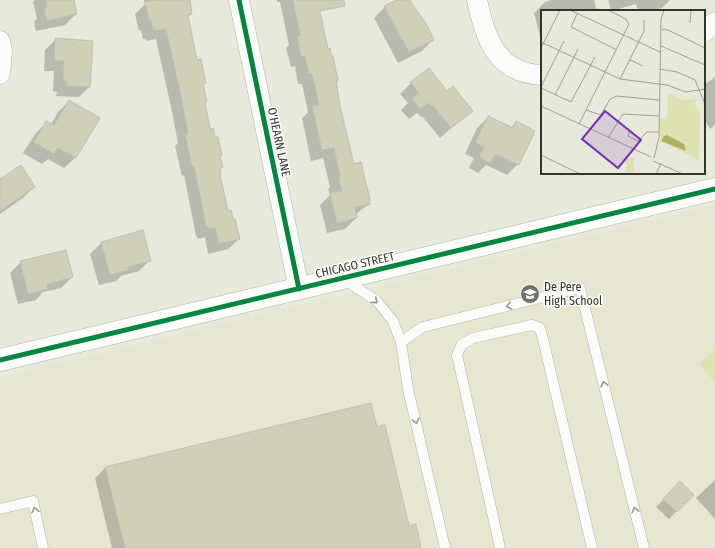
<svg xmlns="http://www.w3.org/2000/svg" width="715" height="548" viewBox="0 0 715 548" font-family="'Fira Sans Condensed',sans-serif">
	<rect width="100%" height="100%" fill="#e7e9da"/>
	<!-- built -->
	<path fill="#e5e7ce" d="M715 205V548H0V378Z"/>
	<!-- green -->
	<path fill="#dee2b0" d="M715 350V382L699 364Z"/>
	<!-- shadow -->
	<g fill="#0003">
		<path d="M35 0H73L76 14 65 25 36 31 34 22 37 18 33 2Z"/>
		<path d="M144 0H189L191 14 187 18 196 61 205 83 202 85 204 104 210 130 221 155 220 180 228 212 239 239 228 249 208 254 205 237 198 239 196 236 184 175 182 176 175 146 178 143 171 107 156 39 146 41 145 39H143L141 30 139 31 135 14 145 4Z"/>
		<path d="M277 0H320L322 10 319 13 327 50 337 81 335 83 339 106 353 165 369 204 355 215 356 218 345 229 327 233 320 205 330 195 328 189 330 187 323 158 311 161 302 118 308 112 302 84H298L295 66 291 67 286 48 289 45 280 2H277Z"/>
		<path d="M399 0H409L433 40 422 51 398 63 374 18 385 7Z"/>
		<path d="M551 0H594L597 11H542V39L541 40 534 13 545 2Z"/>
		<path d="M608 0H670L662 8 651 11H638L636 4 611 11Z"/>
		<path d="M56 39H70L90 86 79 97 56 96 57 92 53 91 54 71H44L45 50Z"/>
		<path d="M715 77V125L710 129 706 122 704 123V85Z"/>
		<path d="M411 83 447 93 471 111 440 138 422 116 421 117 417 113 409 119 401 110 408 103 400 94Z"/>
		<path d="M69 101 98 119 75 158 64 168 48 159 42 164 23 153 36 133 47 122 51 125 58 112Z"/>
		<path d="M488 117 511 128 516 122 518 164 507 175 486 165 478 173 469 168 474 158 465 154 477 128Z"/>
		<path d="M0 180 34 187 23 198 0 214Z"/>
		<path d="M142 231 150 260 139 271 121 276 116 281 99 285 90 254 101 243Z"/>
		<path d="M21 262 72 277 61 288 43 292 36 300 18 304 10 273Z"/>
		<path d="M376 428 409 527 420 548H112L95 478 106 467Z"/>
		<path d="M715 480V519L696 498Z"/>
		<path d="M680 483 692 495 669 519 656 507Z"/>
	</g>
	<!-- building -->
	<g fill="#cfd1b7" stroke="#bfc0b5">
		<path d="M46 0H74L77 14 47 21 44 10 47 6Z"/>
		<path d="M156 0H190L192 14 188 15 197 60 201 59 206 83 203 84 207 102 205 103 210 129 213 128 215 137H218L222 155H220L223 167 220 168 221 179 228 211 231 210 233 219H235L240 239 219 244 215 228 209 229 208 226H206L194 166H192L185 135 188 134 181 96 166 29 156 31 155 29 153 30 151 20 149 21 145 2Z"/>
		<path d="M293 0H344L345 6 320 11 328 49 330 48 331 54 333 56 338 81H336L340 106 354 164 361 162 369 195 370 204 355 207 357 218 337 223 330 193 342 191 338 177H340L334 148 322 150 312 106 319 105 312 73 309 74 305 56 301 57 297 36 300 35Z"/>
		<path d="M396 0H410L423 20H424L434 40 409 52 384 6Z"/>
		<path d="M55 38 93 41 90 87 67 86V81H63L64 61 54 60Z"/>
		<path d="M429 68 447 91 453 86 473 111 451 128 433 106 432 107 429 103 420 109 412 98 419 93 410 82Z"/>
		<path d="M69 100 100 118 76 158 58 148 54 154 34 142 46 121 54 125Z"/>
		<path d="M488 116 513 128 516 121 535 131 519 165 496 154 490 163 479 157 484 147 475 143Z"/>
		<path d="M21 165 35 187 0 211V179Z"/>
		<path d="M143 230 151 261 128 267V270L110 275 101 242Z"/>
		<path d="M66 250 73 277 47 284 48 289 28 294 20 261Z"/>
		<path d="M371 403 377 427 385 425 409 526 416 524 421 548H125L105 467Z"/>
		<path d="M680 481 694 495 677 512 663 499Z"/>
	</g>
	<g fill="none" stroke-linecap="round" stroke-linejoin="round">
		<defs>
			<g id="lane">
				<path d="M345 280 377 301 393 321 401 342 408 389 445 548"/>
				<path d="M401 342 423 327 580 288 644 548"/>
				<path d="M0 509 33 501 43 548"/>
				<path d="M500 548 457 355 462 344 473 338 532 325 540 328 543 339 592 548"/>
			</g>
			<g id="street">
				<path d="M239 0 299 289"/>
				<path d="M477 0C485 38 496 73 542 75"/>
				<path d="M704 32 715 22"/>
				<path d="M0 41 2 51 0 74"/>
			</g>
			<path id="secondary" d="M0 360 715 189"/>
		</defs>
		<!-- lane casing -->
		<use href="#lane" stroke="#b2b3a7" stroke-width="11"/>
		<!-- street casing -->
		<use href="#street" stroke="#b2b3a7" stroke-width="21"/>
		<!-- secondary casing -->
		<use href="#secondary" stroke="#b2b3a7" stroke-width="23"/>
		<!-- lane -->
		<use href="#lane" stroke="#fbfcf9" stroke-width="10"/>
		<!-- street -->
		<use href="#street" stroke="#fbfcf9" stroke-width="20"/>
		<!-- secondary -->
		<use href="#secondary" stroke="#fbfcf9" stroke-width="22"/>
		<defs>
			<g id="cycleway">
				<path d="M239 0 299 289"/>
				<path d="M0 360 715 189"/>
			</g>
		</defs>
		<!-- cycleway casing -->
		<use href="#cycleway" stroke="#fff" stroke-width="8"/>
		<!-- cycleway -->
		<use href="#cycleway" stroke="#00873e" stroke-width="5"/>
	</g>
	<!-- one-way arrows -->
	<defs><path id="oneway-chevron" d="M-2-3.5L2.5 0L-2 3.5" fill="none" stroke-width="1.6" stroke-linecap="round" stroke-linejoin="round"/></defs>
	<g stroke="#969891">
		<use href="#oneway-chevron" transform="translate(375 301) rotate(40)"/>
		<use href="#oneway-chevron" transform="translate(509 306) rotate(166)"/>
		<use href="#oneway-chevron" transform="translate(604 384) rotate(-104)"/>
		<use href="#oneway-chevron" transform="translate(416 421) rotate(77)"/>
		<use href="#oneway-chevron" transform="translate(35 510) rotate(-102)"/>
		<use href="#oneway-chevron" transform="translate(635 510) rotate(-104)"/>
	</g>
	<!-- icons -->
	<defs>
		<symbol id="school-disc" viewBox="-11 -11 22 22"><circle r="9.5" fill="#717367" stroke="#fff"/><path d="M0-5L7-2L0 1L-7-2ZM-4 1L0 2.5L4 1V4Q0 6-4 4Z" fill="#fff"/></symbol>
	</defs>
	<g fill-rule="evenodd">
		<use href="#school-disc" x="519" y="283" width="22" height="22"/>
	</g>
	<g text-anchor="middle" stroke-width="3" stroke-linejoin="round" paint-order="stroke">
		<!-- street labels -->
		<g font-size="12" fill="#323329" stroke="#fff">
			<text transform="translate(279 142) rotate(78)" y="4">O'HEARN LANE</text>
			<text transform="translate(355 265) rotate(-13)" y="4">CHICAGO STREET</text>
		</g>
		<!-- poi labels -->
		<g font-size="12" fill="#323329" stroke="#fff" text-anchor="start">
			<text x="544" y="291">De Pere<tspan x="544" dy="14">High School</tspan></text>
		</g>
	</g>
	<!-- overview -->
	<g transform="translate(541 10)">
		<rect width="164" height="164" fill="#e7e9da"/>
		<path d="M127 83 142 90 161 89 153 92 159 102 158 150 119 131V109H126ZM84 148H93V164H85Z" fill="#dee2b0"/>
		<path d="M126 125 143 134 145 141 120 131 123 126Z" fill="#adb062"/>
		<path fill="none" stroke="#9fa093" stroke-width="1" d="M29 0 119 42M145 0H164M36 4 30 17 76 40M149 13 150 1M120 19 127 20 164 38M0 32 79 69 126 75 145 82 164 79M120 36 164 55M0 38 19 0M89 50 102 56M119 59 136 62 154 70 164 94M79 69 103 21V10M0 77 23 31M0 78 30 92 54 47M14 85 37 39M0 96 110 147M45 100 60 105 69 89 76 86 118 90M38 114 88 14 85 9 67 0M89 119 87 126 97 131 106 122H118M67 128 82 104 118 106M0 145 39 164M113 148 118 127 120 9 123 0M112 151 142 164M115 164 120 153"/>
		<path fill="#7b2cbf" fill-opacity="0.15" stroke="#7b2cbf" stroke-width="2" d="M64 101 100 130 77 158 41 129Z"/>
		<rect width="164" height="164" fill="none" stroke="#323329" stroke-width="2"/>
	</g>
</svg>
